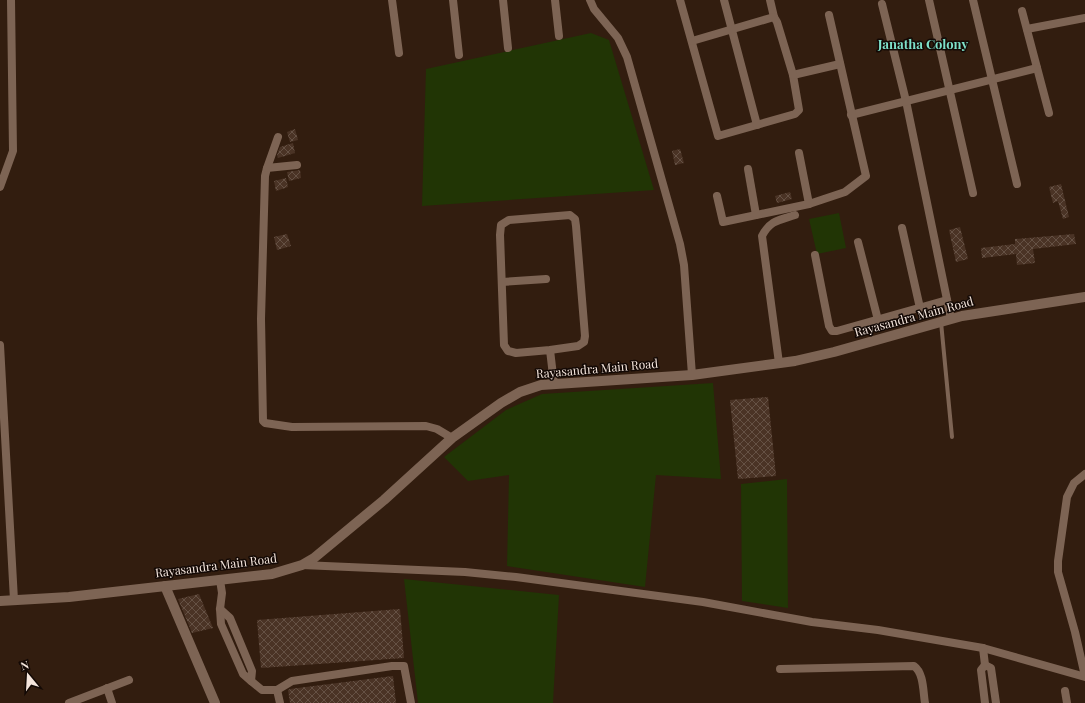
<svg xmlns="http://www.w3.org/2000/svg" width="1085" height="703" viewBox="0 0 1085 703" font-family="'Playfair Display',serif">
	<defs>
		<pattern id="building-cross-hatch" width="8" height="8" patternUnits="userSpaceOnUse"><rect width="8" height="8" fill="#4a3325"/><path d="M0 0l8 8M0 8l8-8" fill="none" stroke="#655144"/></pattern>
	</defs>
	<rect width="100%" height="100%" fill="#321d0f"/>
	<!-- grass -->
	<g fill="#213505">
		<path d="M591 33 609 40 654 190 422 206 426 69Z"/>
		<path d="M839 213 846 248 817 254 809 219Z"/>
		<path d="M713 383 721 479 656 475 645 587 507 566 509 475 468 481 444 457 506 410 542 394Z"/>
		<path d="M787 479 788 608 742 601 741 484Z"/>
		<path d="M404 579 559 595 553 703H418Z"/>
	</g>
	<!-- building -->
	<g fill="url(#building-cross-hatch)">
		<path d="M295 129 298 140 290 142 287 132Z"/>
		<path d="M293 143 295 153 278 158 277 155 280 147Z"/>
		<path d="M680 149 684 163 675 165 672 151Z"/>
		<path d="M300 170 301 178 289 181 287 172Z"/>
		<path d="M286 178 288 187 276 191 274 181Z"/>
		<path d="M1061 184 1069 217 1063 219 1058 201 1053 203 1049 187Z"/>
		<path d="M790 192 792 199 777 203 775 196Z"/>
		<path d="M960 227 968 259 956 262 949 230Z"/>
		<path d="M287 234 291 246 277 250 274 237Z"/>
		<path d="M1074 234 1076 244 1033 249 1035 263 1017 265 1016 254 982 258 981 248 1015 244V239Z"/>
		<path d="M768 397 776 476 738 479 730 400Z"/>
		<path d="M199 594 213 628 192 633 178 599Z"/>
		<path d="M400 609 404 658 261 668 257 620Z"/>
		<path d="M393 676 396 703H290L288 690 290 689Z"/>
	</g>
	<g fill="none" stroke-linecap="round" stroke-linejoin="round">
		<!-- service -->
		<path stroke="#7d6454" stroke-width="4" d="M941 322 952 437"/>
		<!-- minor -->
		<g stroke="#7d6454" stroke-width="8">
			<path d="M392 0 399 53"/>
			<path d="M453 0 459 55"/>
			<path d="M503 0 508 48"/>
			<path d="M555 0 559 36"/>
			<path d="M590 0 594 9 618 38 627 57 680 244 684 265 692 375"/>
			<path d="M680 0 718 136 795 114 799 110 793 75 840 64"/>
			<path d="M724 0 757 125"/>
			<path d="M770 0 774 17"/>
			<path d="M929 0 973 193"/>
			<path d="M973 0 1017 184"/>
			<path d="M882 4 906 101 951 319"/>
			<path d="M1022 11 1049 113"/>
			<path d="M1027 29 1085 18"/>
			<path d="M692 41 774 17 777 22 793 75"/>
			<path d="M851 115 1037 68"/>
			<path d="M799 153 809 204"/>
			<path d="M297 165 267 168 265 176 261 319 263 421 265 423 292 427 426 426 437 429 452 438"/>
			<path d="M267 168 278 137"/>
			<path d="M748 169 756 215"/>
			<path d="M0 187 13 151 11 0"/>
			<path d="M717 196 723 222 809 204 845 192 866 176 829 15"/>
			<path d="M902 228 920 308"/>
			<path d="M858 242 878 320"/>
			<path d="M815 255 829 326 832 331H837L947 300"/>
			<path d="M502 282 546 279"/>
			<path d="M0 345 14 600"/>
			<path d="M550 350 578 346 584 342 585 336 576 226 575 219 570 215 509 220 501 225 500 235 504 345 508 351 516 353 550 350 554 384"/>
			<path d="M779 363 762 236C770 220 780 220 795 215"/>
			<path d="M302 565 465 572 516 577 703 602 812 622 878 630 983 648 1085 677"/>
			<path d="M220 580 222 593 220 609 221 624 243 674 251 681"/>
			<path d="M220 609 230 618 252 671 251 681 262 690H277L292 681 392 666H404L411 703"/>
			<path d="M983 648 985 665"/>
			<path d="M985 665 991 668 996 703"/>
			<path d="M985 665 981 670 985 703"/>
			<path d="M780 669 914 666C924 673 923 692 925 703"/>
			<path d="M1085 676 1075 632 1058 572V561L1067 497 1074 483 1085 474"/>
			<path d="M107 688 112 703"/>
			<path d="M277 690 280 703"/>
			<path d="M1065 691 1067 703"/>
			<path d="M69 703 129 680"/>
		</g>
		<!-- tertiary -->
		<g stroke="#7d6454" stroke-width="10">
			<path d="M165 586 215 703"/>
			<path d="M0 601 69 597 272 574 302 565 314 558 384 500 452 438 501 403 520 392 541 385 692 375 795 361 834 352 962 316 1085 297"/>
		</g>
	</g>
	<g text-anchor="middle" stroke-width="3" stroke-linejoin="round" paint-order="stroke">
		<!-- street labels -->
		<g font-size="12" fill="#f5e6dd" stroke="#130905">
			<text transform="translate(914 317) rotate(-15)" y="4">Rayasandra Main Road</text>
			<text transform="translate(597 369) rotate(-5)" y="4">Rayasandra Main Road</text>
			<text transform="translate(216 566) rotate(-7)" y="4">Rayasandra Main Road</text>
		</g>
		<!-- neighbourhood labels -->
		<g font-size="13" font-weight="bold" fill="#7ee1ca" stroke="#130905">
			<text x="923" y="49">Janatha Colony</text>
		</g>
	</g>
	<!-- north arrow -->
	<g transform="translate(28 675) rotate(342)" stroke="#130905" stroke-width="3" paint-order="stroke">
	<path d="M0-3L7 15L0 10L-7 15Z" fill="#f5e6dd"/>
	<text y="-6" font-size="11" font-weight="bold" text-anchor="middle" fill="#f5e6dd">N</text>
	</g>
</svg>
